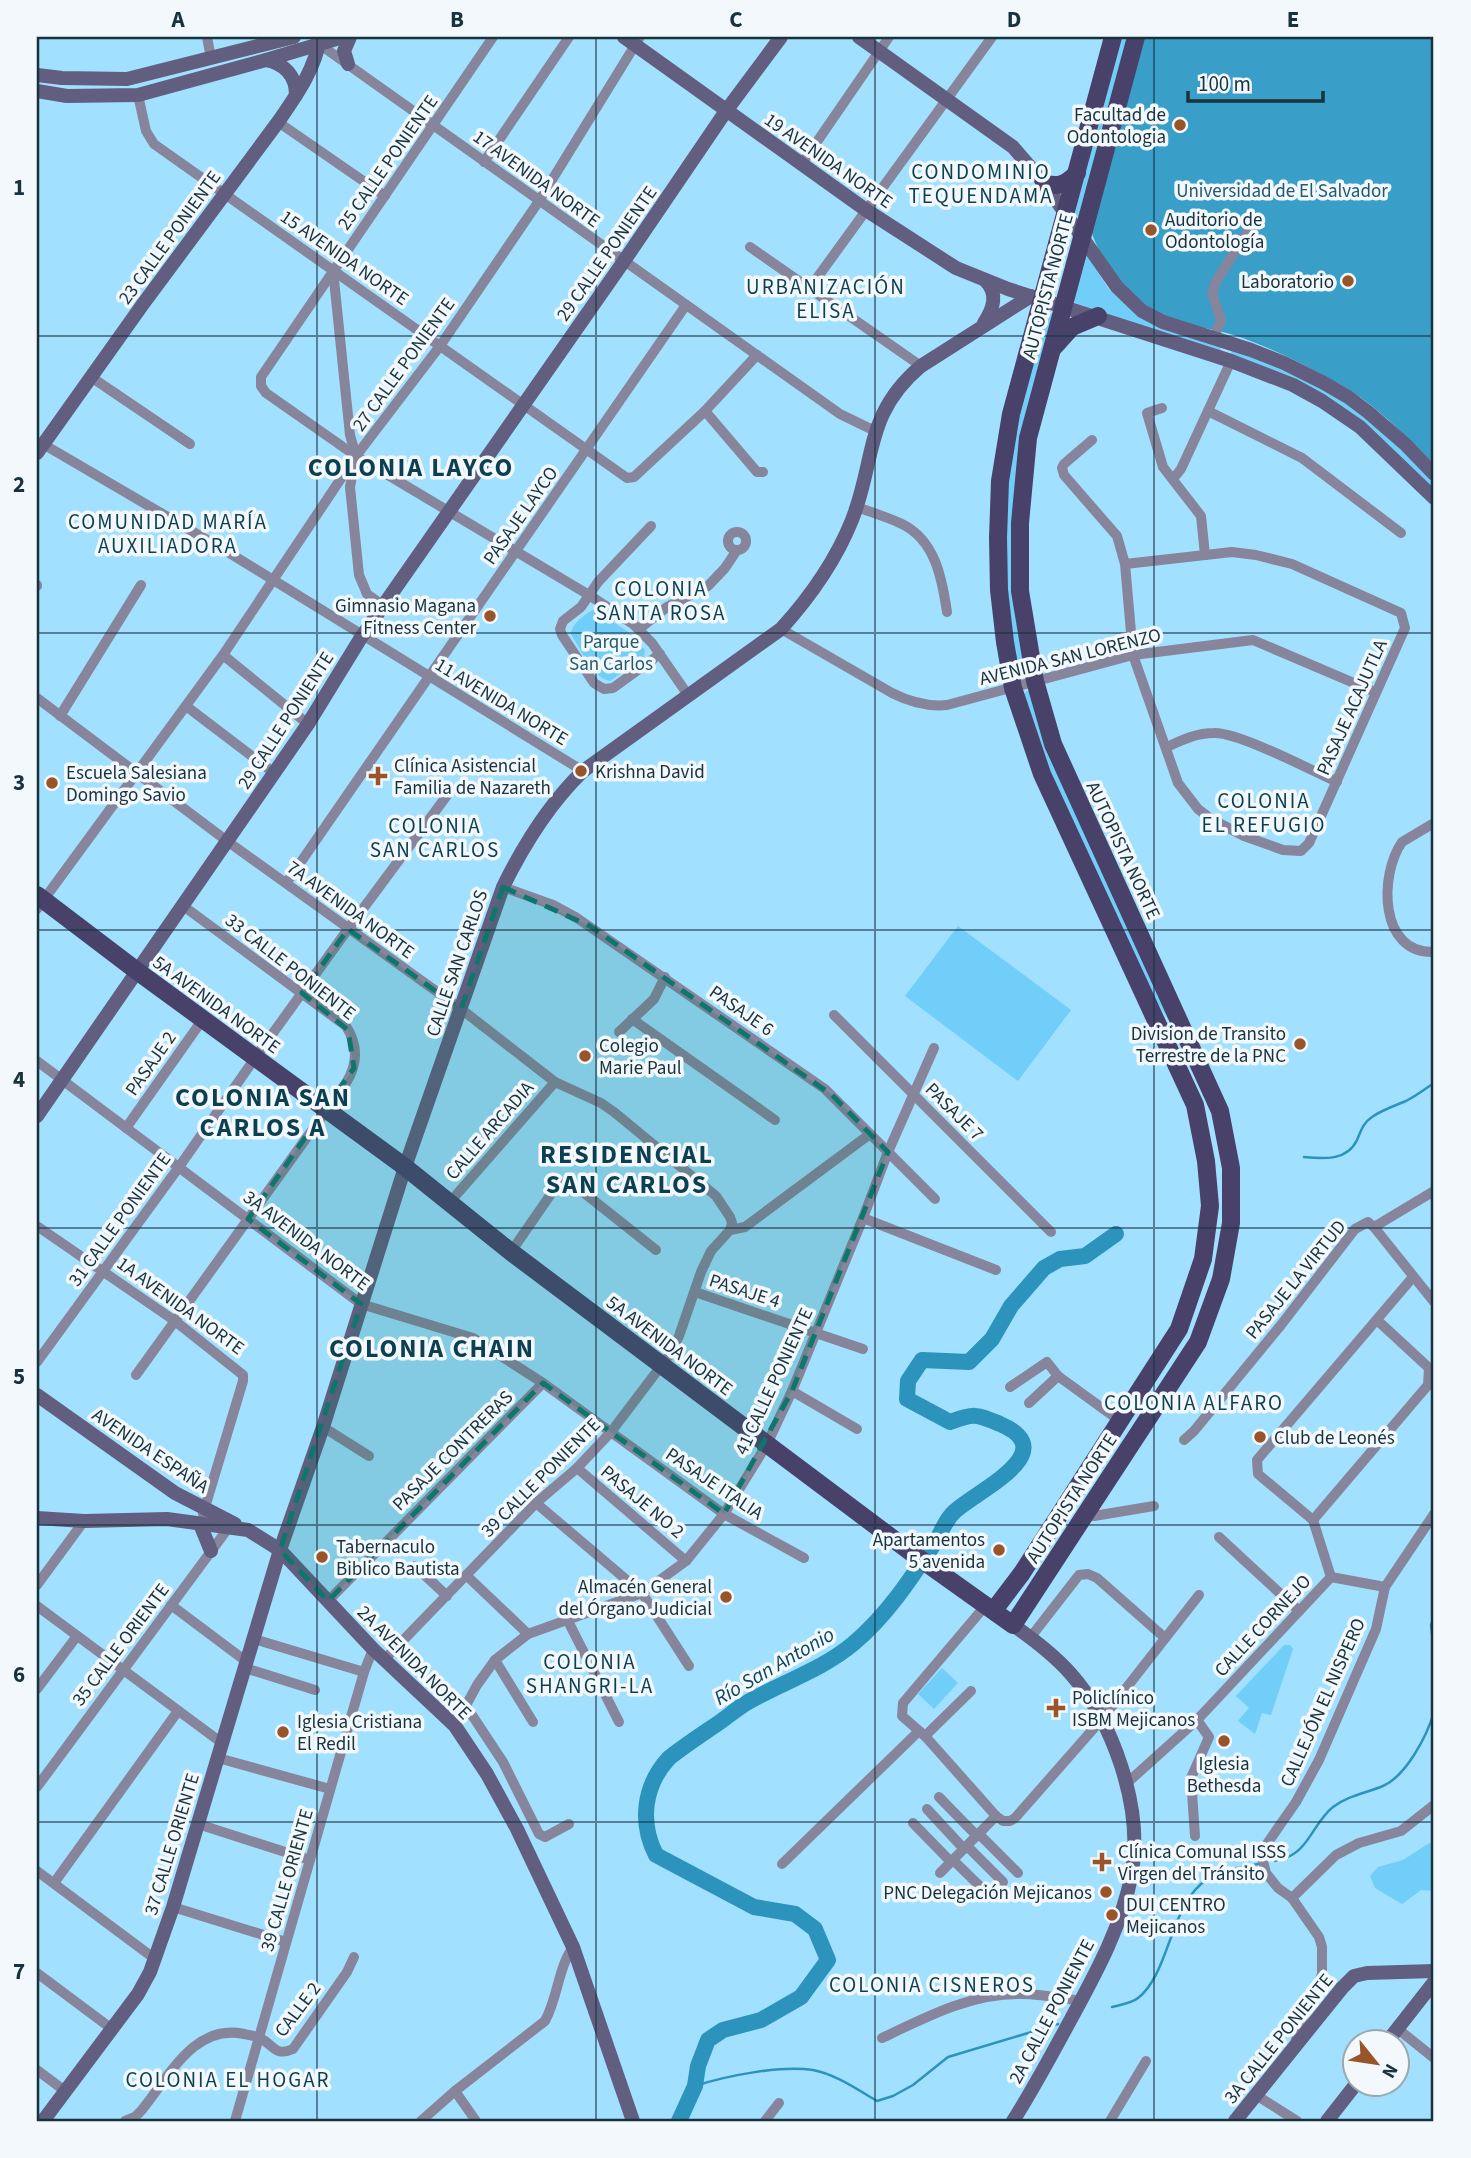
<svg xmlns="http://www.w3.org/2000/svg" width="1471" height="2158" viewBox="0 0 1471 2158" font-family="'Source Sans 3',sans-serif">
	<rect width="100%" height="100%" fill="#a1e0ff"/>
	<!-- green -->
	<g fill="#70cef9">
		<path d="M1117 37H1132L1080 219 1071 208Z"/>
		<path d="M1086 254 1108 288 1133 310 1220 347 1221 349 1218 352 1073 302Z"/>
		<path d="M1043 312 1054 314 1028 403 1021 441 1024 667 1020 670 1017 668 1003 573 1009 455Z"/>
		<path d="M1232 349 1322 386 1386 434 1434 481V491L1373 431 1231 355Z"/>
		<path d="M593 610 596 611 627 631 645 650 644 657 610 681C594 679 579 647 571 634 572 623 584 615 593 610Z"/>
		<path d="M1027 691H1030L1173 1027 1153 996 1048 773 1023 695Z"/>
		<path d="M958 926 1071 1010 1018 1081 905 996Z"/>
		<path d="M1284 1645H1290L1293 1649 1271 1715 1262 1713 1255 1734 1238 1721 1249 1708 1236 1696Z"/>
		<path d="M942 1668 958 1683 934 1709 918 1694Z"/>
		<path d="M1434 1840V1891L1421 1890 1402 1904 1375 1888 1370 1876 1378 1867 1403 1860Z"/>
	</g>
	<!-- forest -->
	<path fill="#399ec8" d="M1143 37H1434V464C1414 444 1394 424 1372 406 1347 386 1317 372 1288 357 1271 349 1252 341 1234 335 1212 328 1187 327 1166 317 1130 300 1104 268 1091 231Z"/>
	<g fill="none" stroke-linecap="round" stroke-linejoin="round">
		<!-- stream -->
		<g stroke="#2b93bc" stroke-width="2.5">
			<path d="M1304 1157C1324 1159 1347 1161 1357 1140 1361 1131 1363 1123 1372 1117 1382 1110 1394 1106 1406 1101 1416 1096 1425 1089 1434 1083"/>
			<path d="M1434 1618 1431 1625 1434 1649"/>
			<path d="M1275 1861C1279 1859 1286 1858 1290 1856 1309 1847 1316 1820 1333 1807 1347 1796 1366 1793 1383 1786 1406 1776 1427 1736 1434 1712"/>
			<path d="M1112 2007C1120 2005 1132 2003 1138 1998 1168 1975 1170 1911 1201 1884 1217 1870 1238 1868 1258 1864"/>
			<path d="M695 2086C725 2076 781 2065 813 2070 835 2074 858 2090 877 2101L893 2096 913 2085 948 2057 1058 2024"/>
		</g>
		<!-- river -->
		<path stroke="#2b93bc" stroke-width="16" d="M679 2121 695 2086 698 2066 708 2040 723 2030 761 2020 801 1997 828 1960 815 1929 795 1914 754 1907 656 1855C639 1822 644 1785 669 1758 684 1746 701 1735 717 1724 726 1718 734 1711 743 1705 779 1683 821 1671 854 1643 887 1615 910 1580 934 1544 941 1534 945 1520 954 1512 974 1492 1066 1452 1000 1424 976 1414 974 1413 950 1422L907 1399 908 1381 922 1360 969 1362 992 1339 1011 1306 1044 1268 1060 1259 1085 1256 1116 1234"/>
		<!-- street -->
		<g stroke="#87859c" stroke-width="10">
			<path d="M207 37 211 58"/>
			<path d="M493 37 261 377V386L266 393 356 456 589 595 633 624 652 643 688 695"/>
			<path d="M319 44 840 414 875 431"/>
			<path d="M138 95 146 131 154 144 627 478 634 477 705 411 757 355"/>
			<path d="M278 122 385 196"/>
			<path d="M484 162 569 37"/>
			<path d="M801 165 889 37"/>
			<path d="M750 247 921 366"/>
			<path d="M333 270 350 435 356 456 350 487 359 575 367 594 384 606"/>
			<path d="M809 289 992 37"/>
			<path d="M1214 337 1221 320 1212 293 1217 280 1251 226"/>
			<path d="M91 377 190 444"/>
			<path d="M1162 408 1147 413 1163 467 1201 516 1205 555"/>
			<path d="M705 411 757 472H763"/>
			<path d="M1208 411 1302 458 1401 533"/>
			<path d="M1092 440 1064 464 1062 468 1064 475 1117 536 1125 564 1133 655 1178 783 1198 809 1211 819 1244 836 1283 850 1301 851 1309 843 1405 628 1401 613 1292 564 1256 555 1232 552 1125 564"/>
			<path d="M43 444 231 554 583 771"/>
			<path d="M1173 479 1181 469 1231 361"/>
			<path d="M856 507C871 512 887 517 902 524 935 540 942 578 947 612"/>
			<path d="M651 526 598 582 581 607 563 621 560 629 562 635 594 683 604 689 613 688 660 654"/>
			<circle cx="737" cy="541" r="9"/>
			<path d="M37 586V585"/>
			<path d="M639 629 667 607 708 586 725 568 737 550"/>
			<path d="M781 629 892 693C910 702 927 707 947 705L1133 655 1253 640 1375 692"/>
			<path d="M223 655 308 724"/>
			<path d="M37 698 227 841 461 1009 555 1082 601 1103 614 1112 716 1196 730 1217 732 1223 730 1230"/>
			<path d="M186 706 274 773"/>
			<path d="M60 716 141 585"/>
			<path d="M1167 747C1182 740 1196 733 1214 733 1238 732 1311 770 1337 782"/>
			<path d="M1434 823 1402 842C1379 875 1379 954 1434 952"/>
			<path d="M287 882 686 305"/>
			<path d="M503 887 553 905 577 918 825 1089 935 1199"/>
			<path d="M37 909 223 655 356 456 440 346 539 201 640 37"/>
			<path d="M834 1015 1051 1232"/>
			<path d="M632 1019 775 1120"/>
			<path d="M619 1032 654 999 665 977"/>
			<path d="M37 1061 361 1304 473 1338 543 1383 724 1514 804 1558"/>
			<path d="M126 1128 203 1019"/>
			<path d="M450 1202 555 1082"/>
			<path d="M863 1218 996 1270"/>
			<path d="M37 1226 175 1321 243 1375V1381L203 1514"/>
			<path d="M1374 1227 1434 1191"/>
			<path d="M511 1252 553 1191 560 1184 567 1182 583 1192 656 1250"/>
			<path d="M695 1292 863 1349"/>
			<path d="M37 1362 179 1167 255 1058 348 929 451 790"/>
			<path d="M136 1375 346 1083C358 1064 358 1045 346 1026L182 905"/>
			<path d="M1010 1387 1047 1362 1058 1376 1120 1421"/>
			<path d="M792 1391 857 1429"/>
			<path d="M1029 1403 1058 1376"/>
			<path d="M323 1427 369 1456"/>
			<path d="M1184 1440 1194 1431 1281 1325 1355 1229 1368 1222 1374 1227 1434 1302"/>
			<path d="M577 1468 686 1561"/>
			<path d="M536 1503 642 1593 689 1666"/>
			<path d="M1088 1512 1094 1516 1154 1506"/>
			<path d="M1313 1520 1428 1385 1429 1368 1377 1320"/>
			<path d="M1219 1537 1299 1611"/>
			<path d="M415 1566 447 1596"/>
			<path d="M467 1576 528 1634"/>
			<path d="M1331 1577 1313 1520 1258 1474 1257 1460 1413 1277"/>
			<path d="M1331 1577 1385 1587"/>
			<path d="M37 1585 84 1521"/>
			<path d="M328 1601 543 1383"/>
			<path d="M171 1605 247 1662"/>
			<path d="M986 1605 903 1703 902 1716 925 1736 996 1816 1003 1821H1010L1015 1818 1102 1719 1199 1595"/>
			<path d="M37 1606 222 1743"/>
			<path d="M568 1621 619 1722"/>
			<path d="M1030 1638 1079 1575 1088 1574 1097 1578 1165 1638"/>
			<path d="M254 1639 364 1672"/>
			<path d="M385 1659 536 1503 577 1468 611 1432 670 1354 679 1336 701 1272 711 1251 730 1230 745 1227 870 1134"/>
			<path d="M495 1660 533 1722"/>
			<path d="M245 1668 315 1690"/>
			<path d="M37 1689 77 1636"/>
			<path d="M466 1706 503 1762 539 1834 545 1837 569 1824"/>
			<path d="M455 1726 477 1685 495 1660 528 1634 642 1593 686 1561 724 1514 767 1444 792 1391 863 1218 888 1152 934 1048"/>
			<path d="M925 1736 971 1691"/>
			<path d="M218 1758 330 1789"/>
			<path d="M1127 1783 1197 1720 1331 1577"/>
			<path d="M37 1787 232 1523"/>
			<path d="M939 1797 977 1836"/>
			<path d="M927 1809 964 1849"/>
			<path d="M913 1823 951 1862"/>
			<path d="M198 1824 310 1860"/>
			<path d="M979 1834 1018 1873"/>
			<path d="M1195 1836 1191 1778 1209 1737 1197 1720"/>
			<path d="M967 1846 1003 1882"/>
			<path d="M953 1860 990 1896"/>
			<path d="M782 1864 919 1731"/>
			<path d="M37 1871 155 1959"/>
			<path d="M940 1873 996 1816"/>
			<path d="M54 1883 178 1711"/>
			<path d="M1292 1898 1336 1855 1359 1843 1401 1831 1434 1805"/>
			<path d="M173 1907 286 1942"/>
			<path d="M37 1973 112 2029"/>
			<path d="M1398 2029 1434 2058"/>
			<path d="M882 2038C926 2017 971 1993 1021 1994 1041 1994 1061 1998 1081 2001"/>
			<path d="M1295 2044 1300 2023 1316 1993 1322 1974V1947L1319 1937 1292 1898 1278 1888 1266 1873 1262 1857 1264 1848 1296 1802 1319 1760 1376 1629 1385 1587 1434 1514"/>
			<path d="M37 2070 65 2091"/>
			<path d="M455 2091 476 2121"/>
			<path d="M1256 2095 1297 2121"/>
			<path d="M125 2121 135 2117 141 2111C168 2079 193 2023 244 2034 249 2035 256 2036 260 2038 274 2045 275 2057 293 2049L347 1972 354 1957"/>
			<path d="M235 2121 364 1672 373 1649"/>
			<path d="M421 2121 455 2091 545 2021C558 1997 558 1968 573 1947"/>
			<path d="M765 2121 779 2103"/>
			<path d="M1110 2121 1146 2061"/>
		</g>
		<!-- secondary -->
		<g stroke="#625e7f" stroke-width="14">
			<path d="M624 37 866 210 956 268 1008 289 1231 361 1293 385 1322 401 1360 427 1434 498"/>
			<path d="M859 37 1013 147 1044 183 1117 287 1142 311 1163 322 1251 350 1284 363 1324 383 1348 397 1368 412 1405 444 1434 474"/>
			<path d="M266 60C285 64 296 76 296 95"/>
			<path d="M348 64 344 51 350 37"/>
			<path d="M37 75 62 78 127 79 294 37"/>
			<path d="M37 91 67 96 138 95 266 60 343 37"/>
			<path d="M984 323C993 309 999 294 985 280"/>
			<path d="M37 453 143 304 278 122C296 96 316 68 320 37"/>
			<path d="M37 1116 308 724 362 636 624 261 726 111 781 37"/>
			<path d="M37 1395 175 1493 235 1524"/>
			<path d="M37 1518 84 1521 167 1519 248 1530 280 1550 373 1649 455 1726 487 1774 517 1829 573 1947 633 2121"/>
			<path d="M200 1524 211 1551"/>
			<path d="M1387 2042 1434 1982"/>
			<path d="M43 2121 138 1994 150 1972 173 1907 280 1550 323 1427 405 1167 503 887C524 844 549 804 583 771L781 629C810 597 836 560 852 520 876 459 864 414 921 366L1031 296"/>
			<path d="M1013 2121C1034 2088 1052 2054 1071 2019 1096 1973 1123 1924 1132 1872 1143 1807 1113 1721 1070 1673 1054 1655 1033 1639 1013 1625"/>
			<path d="M1235 2121 1342 1988 1354 1976 1367 1973 1434 1971"/>
			<path d="M1327 2121 1356 2084"/>
		</g>
		<!-- primary -->
		<g stroke="#48426a" stroke-width="18">
			<path d="M1044 183C1059 188 1066 184 1077 173"/>
			<path d="M1054 347 1072 327 1098 316"/>
			<path d="M37 895 137 971 405 1167 511 1252 912 1553 1013 1625 1198 1342 1221 1279 1231 1223V1168L1220 1111 1053 744 1035 681 1020 591V523L1028 438 1136 37"/>
			<path d="M994 1610 1022 1573 1179 1329 1203 1259 1210 1206 1206 1161 1195 1105 1042 774 1013 688 1005 642 999 590 998 538 1000 481 1011 414 1113 37"/>
		</g>
	</g>
	<!-- marked area -->
	<path fill="#0f766e" fill-opacity="0.2" stroke="#0f766e" stroke-width="5" stroke-dasharray="14 9" stroke-linejoin="round" d="M503 887 590 926 832 1095 888 1152 792 1391 724 1514 543 1383 328 1601 280 1550 361 1304 248 1219 354 1068 348 1030 302 993 348 929 461 1009Z"/>
	<!-- grid -->
	<path fill="none" stroke="#18323e" stroke-width="2" stroke-opacity="0.55" d="M317 37V2121M596 37V2121M875 37V2121M1154 37V2121M37 336H1434M37 633H1434M37 930H1434M37 1228H1434M37 1525H1434M37 1822H1434"/>
	<!-- markers -->
	<g fill="#9a542a" stroke="#f2f8fb" stroke-width="2.5">
		<circle cx="1180" cy="125" r="7"/>
		<circle cx="1151" cy="230" r="7"/>
		<circle cx="1348" cy="281" r="7"/>
		<circle cx="490" cy="616" r="7"/>
		<circle cx="581" cy="771" r="7"/>
		<path d="M374.5 765.5h7v7h7v7h-7v7h-7v-7h-7v-7h7z"/>
		<circle cx="52" cy="783" r="7"/>
		<circle cx="1300" cy="1044" r="7"/>
		<circle cx="585" cy="1056" r="7"/>
		<circle cx="1260" cy="1437" r="7"/>
		<circle cx="999" cy="1550" r="7"/>
		<circle cx="322" cy="1557" r="7"/>
		<circle cx="726" cy="1597" r="7"/>
		<path d="M1052.5 1697.5h7v7h7v7h-7v7h-7v-7h-7v-7h7z"/>
		<circle cx="283" cy="1732" r="7"/>
		<circle cx="1224" cy="1741" r="7"/>
		<path d="M1098.5 1851.5h7v7h7v7h-7v7h-7v-7h-7v-7h7z"/>
		<circle cx="1106" cy="1892" r="7"/>
		<circle cx="1112" cy="1915" r="7"/>
	</g>
	<g text-anchor="middle" stroke-width="7" stroke-linejoin="round" paint-order="stroke">
		<!-- poi labels -->
		<g font-size="19" fill="#18323e" stroke="#f2f8fb" text-anchor="start">
			<text x="1166" y="121" text-anchor="end">Facultad de<tspan x="1166" dy="22">Odontologia</tspan></text>
			<text x="1165" y="226">Auditorio de<tspan x="1165" dy="22">Odontología</tspan></text>
			<text x="1334" y="288" text-anchor="end">Laboratorio</text>
			<text x="476" y="612" text-anchor="end">Gimnasio Magana<tspan x="476" dy="22">Fitness Center</tspan></text>
			<text x="394" y="772">Clínica Asistencial<tspan x="394" dy="22">Familia de Nazareth</tspan></text>
			<text x="595" y="778">Krishna David</text>
			<text x="66" y="779">Escuela Salesiana<tspan x="66" dy="22">Domingo Savio</tspan></text>
			<text x="1286" y="1040" text-anchor="end">Division de Transito<tspan x="1286" dy="22">Terrestre de la PNC</tspan></text>
			<text x="599" y="1052">Colegio<tspan x="599" dy="22">Marie Paul</tspan></text>
			<text x="1274" y="1444">Club de Leonés</text>
			<text x="985" y="1546" text-anchor="end">Apartamentos<tspan x="985" dy="22">5 avenida</tspan></text>
			<text x="336" y="1553">Tabernaculo<tspan x="336" dy="22">Biblico Bautista</tspan></text>
			<text x="712" y="1593" text-anchor="end">Almacén General<tspan x="712" dy="22">del Órgano Judicial</tspan></text>
			<text x="1072" y="1704">Policlínico<tspan x="1072" dy="22">ISBM Mejicanos</tspan></text>
			<text x="297" y="1728">Iglesia Cristiana<tspan x="297" dy="22">El Redil</tspan></text>
			<text x="1224" y="1770" text-anchor="middle">Iglesia<tspan x="1224" dy="22">Bethesda</tspan></text>
			<text x="1118" y="1858">Clínica Comunal ISSS<tspan x="1118" dy="22">Virgen del Tránsito</tspan></text>
			<text x="1092" y="1899" text-anchor="end">PNC Delegación Mejicanos</text>
			<text x="1126" y="1911">DUI CENTRO<tspan x="1126" dy="22">Mejicanos</tspan></text>
		</g>
		<!-- street labels -->
		<g font-size="19" fill="#18323e" stroke="#f2f8fb">
			<text transform="translate(829 160) rotate(35)" y="7">19 AVENIDA NORTE</text>
			<text transform="translate(387 162) rotate(-55)" y="7">25 CALLE PONIENTE</text>
			<text transform="translate(537 178) rotate(36)" y="7">17 AVENIDA NORTE</text>
			<text transform="translate(169 237) rotate(-54)" y="7">23 CALLE PONIENTE</text>
			<text transform="translate(606 253) rotate(-55)" y="7">29 CALLE PONIENTE</text>
			<text transform="translate(345 257) rotate(35)" y="7">15 AVENIDA NORTE</text>
			<text transform="translate(1047 286) rotate(-75)" y="7">AUTOPISTA NORTE</text>
			<text transform="translate(403 364) rotate(-54)" y="7">27 CALLE PONIENTE</text>
			<text transform="translate(520 515) rotate(-55)" y="7">PASAJE LAYCO</text>
			<text transform="translate(1070 656) rotate(-14)" y="7">AVENIDA SAN LORENZO</text>
			<text transform="translate(502 701) rotate(31)" y="7">11 AVENIDA NORTE</text>
			<text transform="translate(1351 707) rotate(-66)" y="7">PASAJE ACAJUTLA</text>
			<text transform="translate(285 720) rotate(-57)" y="7">29 CALLE PONIENTE</text>
			<text transform="translate(1124 850) rotate(65)" y="7">AUTOPISTA NORTE</text>
			<text transform="translate(351 909) rotate(36)" y="7">7A AVENIDA NORTE</text>
			<text transform="translate(456 963) rotate(-71)" y="7">CALLE SAN CARLOS</text>
			<text transform="translate(291 966) rotate(38)" y="7">33 CALLE PONIENTE</text>
			<text transform="translate(217 1004) rotate(36)" y="7">5A AVENIDA NORTE</text>
			<text transform="translate(742 1010) rotate(35)" y="7">PASAJE 6</text>
			<text transform="translate(150 1063) rotate(-55)" y="7">PASAJE 2</text>
			<text transform="translate(955 1111) rotate(45)" y="7">PASAJE 7</text>
			<text transform="translate(489 1130) rotate(-49)" y="7">CALLE ARCADIA</text>
			<text transform="translate(119 1219) rotate(-54)" y="7">31 CALLE PONIENTE</text>
			<text transform="translate(307 1240) rotate(37)" y="7">3A AVENIDA NORTE</text>
			<text transform="translate(1295 1279) rotate(-51)" y="7">PASAJE LA VIRTUD</text>
			<text transform="translate(745 1290) rotate(18)" y="7">PASAJE 4</text>
			<text transform="translate(181 1305) rotate(36)" y="7">1A AVENIDA NORTE</text>
			<text transform="translate(670 1345) rotate(37)" y="7">5A AVENIDA NORTE</text>
			<text transform="translate(773 1381) rotate(-65)" y="7">41 CALLE PONIENTE</text>
			<text transform="translate(151 1450) rotate(34)" y="7">AVENIDA ESPAÑA</text>
			<text transform="translate(452 1450) rotate(-45)" y="7">PASAJE CONTRERAS</text>
			<text transform="translate(540 1477) rotate(-45)" y="7">39 CALLE PONIENTE</text>
			<text transform="translate(715 1483) rotate(34)" y="7">PASAJE ITALIA</text>
			<text transform="translate(1071 1498) rotate(-57)" y="7">AUTOPISTA NORTE</text>
			<text transform="translate(643 1501) rotate(40)" y="7">PASAJE NO 2</text>
			<text transform="translate(1262 1625) rotate(-47)" y="7">CALLE CORNEJO</text>
			<text transform="translate(120 1644) rotate(-53)" y="7">35 CALLE ORIENTE</text>
			<text transform="translate(415 1662) rotate(45)" y="7">2A AVENIDA NORTE</text>
			<text transform="translate(1322 1702) rotate(-66)" y="7">CALLEJÓN EL NISPERO</text>
			<text transform="translate(171 1844) rotate(-73)" y="7">37 CALLE ORIENTE</text>
			<text transform="translate(286 1880) rotate(-74)" y="7">39 CALLE ORIENTE</text>
			<text transform="translate(297 2009) rotate(-53)" y="7">CALLE 2</text>
			<text transform="translate(1051 2011) rotate(-62)" y="7">2A CALLE PONIENTE</text>
			<text transform="translate(1278 2038) rotate(-51)" y="7">3A CALLE PONIENTE</text>
		</g>
		<!-- park labels -->
		<g font-size="19" fill="#245970" stroke="#f2f8fb">
			<text x="1282" y="197">Universidad de El Salvador</text>
			<text x="611" y="648">Parque<tspan x="611" dy="22">San Carlos</tspan></text>
		</g>
		<!-- neighbourhood labels -->
		<g font-size="21" letter-spacing="2" fill="#0d3f53" stroke="#f2f8fb">
			<text x="981" y="179">CONDOMINIO<tspan x="981" dy="24">TEQUENDAMA</tspan></text>
			<text x="826" y="294">URBANIZACIÓN<tspan x="826" dy="24">ELISA</tspan></text>
			<text x="168" y="529">COMUNIDAD MARÍA<tspan x="168" dy="24">AUXILIADORA</tspan></text>
			<text x="661" y="596">COLONIA<tspan x="661" dy="24">SANTA ROSA</tspan></text>
			<text x="1264" y="808">COLONIA<tspan x="1264" dy="24">EL REFUGIO</tspan></text>
			<text x="435" y="833">COLONIA<tspan x="435" dy="24">SAN CARLOS</tspan></text>
			<text x="1194" y="1410">COLONIA ALFARO</text>
			<text x="590" y="1669">COLONIA<tspan x="590" dy="24">SHANGRI-LA</tspan></text>
			<text x="932" y="1992">COLONIA CISNEROS</text>
			<text x="228" y="2087">COLONIA EL HOGAR</text>
		</g>
		<!-- water labels -->
		<g font-size="21" font-style="italic" fill="#0d465c" stroke="#f2f8fb">
			<text transform="translate(774 1666) rotate(-30)" y="7">Río San Antonio</text>
		</g>
		<!-- district labels -->
		<g font-size="26" font-weight="bold" letter-spacing="2" fill="#0d3f53" stroke="#f2f8fb">
			<text x="411" y="476">COLONIA LAYCO</text>
			<text x="263" y="1106">COLONIA SAN<tspan x="263" dy="30">CARLOS A</tspan></text>
			<text x="627" y="1163">RESIDENCIAL<tspan x="627" dy="30">SAN CARLOS</tspan></text>
			<text x="432" y="1357">COLONIA CHAIN</text>
		</g>
	</g>
	<!-- border -->
	<rect width="1471" height="2158" fill="none" stroke="#f2f8fb" stroke-width="77"/>
	<!-- north arrow -->
	<g transform="translate(1376 2063) rotate(120)"><circle r="33" fill="#f2f8fb" stroke="#9ba9af" stroke-width="2"/>
	<path d="M0-5L12 26L0 18L-12 26Z" fill="#9a542a"/>
	<text y="-10" font-size="19" font-weight="bold" text-anchor="middle" fill="#18323e">N</text>
	</g>
	<!-- scale -->
	<path d="M1188 91v10h135v-10" fill="none" stroke="#18323e" stroke-width="3.5"/>
	<text x="1198" y="91" font-size="21" fill="#18323e" stroke="#f2f8fb" stroke-width="5" paint-order="stroke">100 m</text>
	<rect x="38" y="38" width="1394" height="2082" fill="none" stroke="#18323e" stroke-width="2.5"/>
	<g font-size="23" text-anchor="middle" font-weight="bold" fill="#18323e">
		<text x="178" y="27">A</text>
		<text x="457" y="27">B</text>
		<text x="736" y="27">C</text>
		<text x="1014" y="27">D</text>
		<text x="1293" y="27">E</text>
		<text x="19" y="195">1</text>
		<text x="19" y="492">2</text>
		<text x="19" y="790">3</text>
		<text x="19" y="1087">4</text>
		<text x="19" y="1384">5</text>
		<text x="19" y="1682">6</text>
		<text x="19" y="1979">7</text>
	</g>
</svg>
